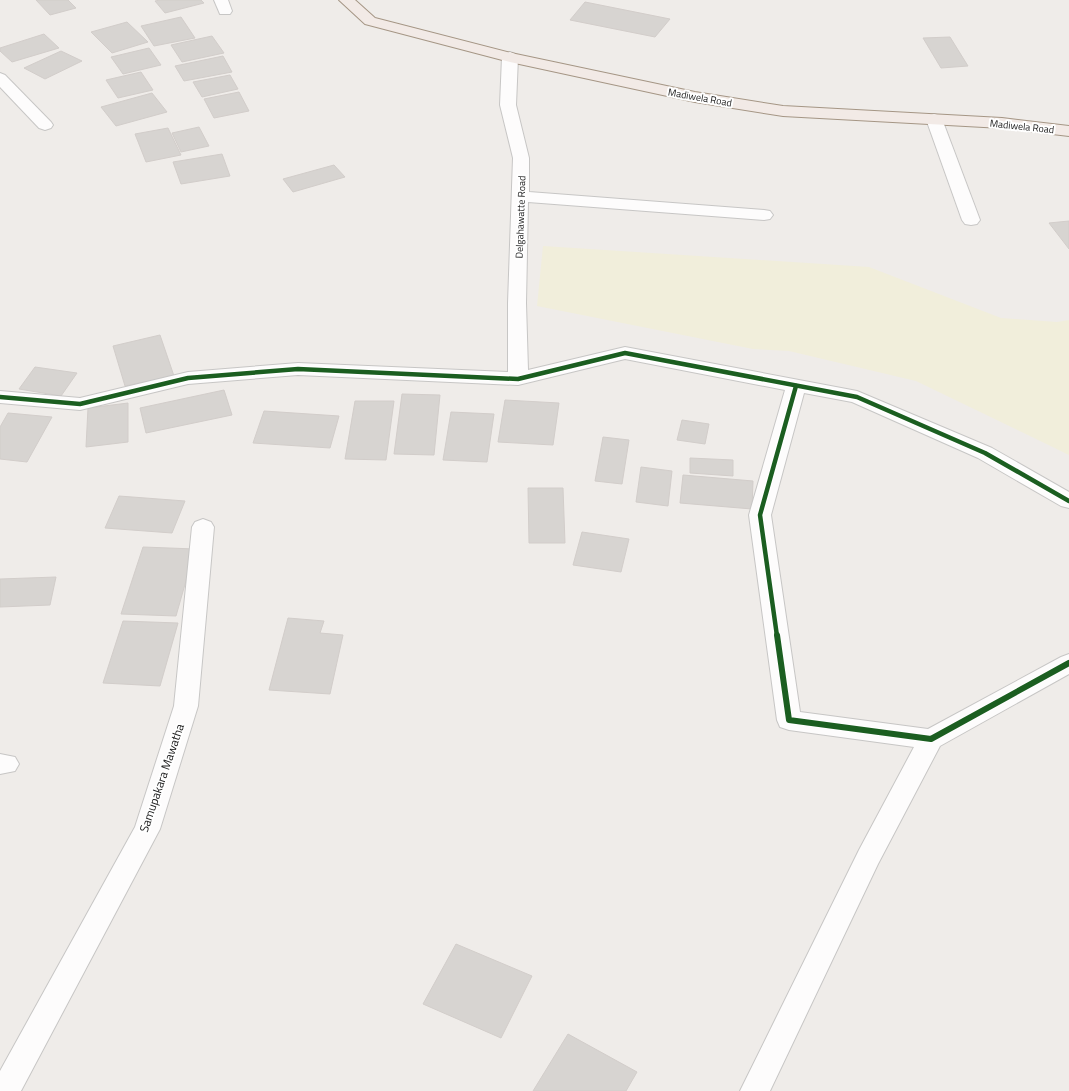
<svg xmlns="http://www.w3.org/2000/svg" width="1069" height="1091" viewBox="0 0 1069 1091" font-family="'Titillium Web',sans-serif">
	<rect width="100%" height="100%" fill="#efece9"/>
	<!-- farmland -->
	<path fill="#f1eedb" d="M543 246 869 267 1001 318 1057 322 1069 320V455L916 381 789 351 753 349 537 306Z"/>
	<!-- building -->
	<g fill="#d7d4d1" stroke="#d2cdca">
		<path d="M36 0H68L76 8 50 15Z"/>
		<path d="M160 0H201L204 3 165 13 155 1Z"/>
		<path d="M585 2 670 19 655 37 570 20Z"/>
		<path d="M181 17 195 38 154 46 141 26Z"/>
		<path d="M127 22 148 42 112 53 91 32Z"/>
		<path d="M44 34 59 48 12 62 0 51V48Z"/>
		<path d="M212 36 224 53 182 62 171 45Z"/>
		<path d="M950 37 968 66 941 68 923 38Z"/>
		<path d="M149 48 161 65 123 74 111 57Z"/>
		<path d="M61 51 82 61 45 79 24 68Z"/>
		<path d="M223 56 232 72 184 81 175 66Z"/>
		<path d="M141 72 153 90 118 98 106 80Z"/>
		<path d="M230 75 238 89 202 97 193 82Z"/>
		<path d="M239 92 249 111 214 118 204 99Z"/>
		<path d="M152 93 167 112 116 126 101 107Z"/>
		<path d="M199 127 209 146 181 152 172 133Z"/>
		<path d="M168 128 181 155 146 162 135 134Z"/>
		<path d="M222 154 230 176 181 184 173 162Z"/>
		<path d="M334 165 345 177 293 192 283 179Z"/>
		<path d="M1069 221V249L1049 223Z"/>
		<path d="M160 335 174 376 125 386 113 346Z"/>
		<path d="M35 367 77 373 61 396 19 389Z"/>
		<path d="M224 390 232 415 146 433 140 408Z"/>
		<path d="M402 394 440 395 434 455 394 454Z"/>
		<path d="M505 400 559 403 553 445 498 442Z"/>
		<path d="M355 401H394L386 460 345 459Z"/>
		<path d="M128 403V442L86 447 88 408Z"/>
		<path d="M264 411 339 416 330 448 253 443Z"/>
		<path d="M451 412 494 414 487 462 443 460Z"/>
		<path d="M8 413 52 417 27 462 0 459V427Z"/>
		<path d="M682 420 709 424 705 444 677 440Z"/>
		<path d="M603 437 629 440 622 484 595 481Z"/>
		<path d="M690 458 733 460V476L690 473Z"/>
		<path d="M641 467 672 471 668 506 636 502Z"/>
		<path d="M683 475 753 481 752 509 680 503Z"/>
		<path d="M528 488H563L565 543H529Z"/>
		<path d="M119 496 185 501 172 533 105 528Z"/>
		<path d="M582 532 629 539 621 572 573 565Z"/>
		<path d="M143 547 195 549 176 616 121 614Z"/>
		<path d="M56 577 50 605 0 607V579Z"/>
		<path d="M288 618 324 621 320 633 343 635 330 694 269 690Z"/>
		<path d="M123 621 178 623 160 686 103 683Z"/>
		<path d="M456 944 532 976 501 1038 423 1004Z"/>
		<path d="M568 1034 637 1072 626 1091H533Z"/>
	</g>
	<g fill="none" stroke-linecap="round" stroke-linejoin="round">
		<defs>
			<g id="minor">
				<path d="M214 0H228L232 11 230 14H220Z"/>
				<path d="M510 52 515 54 518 57 516 105 529 158V192L764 210 770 211 773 215 770 219 764 220 528 202 526 303 528 370 625 347 857 391 992 448 1069 492V508L1061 506 978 458 852 402 804 393 771 515 800 712 928 729 1061 657 1069 654V674L940 746 878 864 770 1091H740L859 850 914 747 789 730 780 727 777 720 749 515 785 390 625 359 518 385 298 375 188 384 80 410 0 403V391L80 398 188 372 298 363 508 372V303L513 158 500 105 502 57 505 54Z"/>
				<path d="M0 73 5 75 51 122 53 125 51 128 45 130 39 128 0 87Z"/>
				<path d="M934 114 940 116 942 119 980 220 977 224 971 225 965 224 962 220 926 119 928 116Z"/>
				<path d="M203 519 211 522 214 527 198 706 160 829 21 1091H0V1071L135 827 174 706 192 527 195 522Z"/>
				<path d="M0 754 15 757 19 764 15 771 0 774Z"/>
			</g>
			<path id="major" d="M339 0H355L375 18 511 53 695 92 783 106 1002 118 1069 126V136L1002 128 783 116 695 102 510 62 365 24Z"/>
		</defs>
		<!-- minor casing -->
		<use href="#minor" stroke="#c7c6c5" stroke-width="2"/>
		<!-- major casing -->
		<use href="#major" stroke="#a59685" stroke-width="2"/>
		<!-- minor -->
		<use href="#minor" fill="#fdfcfc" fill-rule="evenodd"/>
		<!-- major -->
		<use href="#major" fill="#f2eae6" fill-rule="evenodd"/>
		<defs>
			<g id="cycleway-far1">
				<path d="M0 397 80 404 188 378 298 369 518 379 625 353 857 397 985 453 1069 501"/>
				<path d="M777 636 760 515 796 386"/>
			</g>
			<path id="cycleway" d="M777 635 789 720 931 739 1069 663"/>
		</defs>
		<!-- cycleway-far1 casing -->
		<use href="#cycleway-far1" stroke="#fff" stroke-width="7"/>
		<!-- cycleway casing -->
		<use href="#cycleway" stroke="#fff" stroke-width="8"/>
		<!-- cycleway-far1 -->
		<use href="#cycleway-far1" stroke="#1b5e20" stroke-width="4.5"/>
		<!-- cycleway -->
		<use href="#cycleway" stroke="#1b5e20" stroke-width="6"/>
	</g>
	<g text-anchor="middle" stroke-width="4" stroke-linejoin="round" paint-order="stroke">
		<!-- far-street labels -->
		<g font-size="10" fill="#202020" stroke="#fff">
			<text transform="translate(700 97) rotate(10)" y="4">Madiwela Road</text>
			<text transform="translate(1022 126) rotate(6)" y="4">Madiwela Road</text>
			<text transform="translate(520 217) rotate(-88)" y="4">Delgahawatte Road</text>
		</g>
		<!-- street labels -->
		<g font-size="12" fill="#202020" stroke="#fff">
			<text transform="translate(162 778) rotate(-71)" y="4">Samupakara Mawatha</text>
		</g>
	</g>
</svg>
